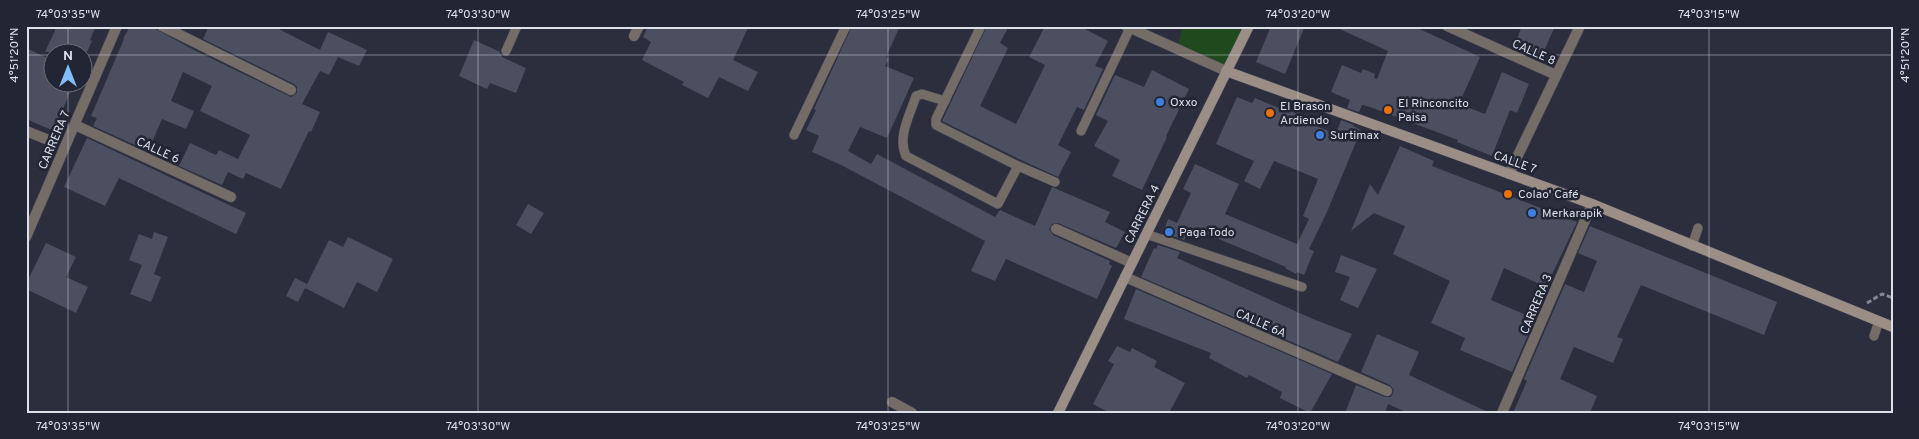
<svg xmlns="http://www.w3.org/2000/svg" width="1919" height="439" viewBox="0 0 1919 439" font-family="Overpass,sans-serif">
	<rect width="100%" height="100%" fill="#2c2e3d"/>
	<!-- green -->
	<path fill="#1f4a1d" d="M1183 26H1249L1226 71 1177 49Z"/>
	<!-- building -->
	<g fill="#4c4f60">
		<path d="M57 26H96L90 40 92 41 87 52H45Z"/>
		<path d="M130 26H150L196 51 291 97 297 93V87L294 84 203 39 209 26H273L320 50 328 32 367 50 359 66 338 57 329 75 320 71 302 104 320 112 311 132 309 131 281 189 246 173 243 179 228 172 222 185 179 166 190 143 216 155 219 150 238 159 250 135 200 111 212 86 183 72 171 101 194 111 186 129 162 119 148 151 93 126 97 118 91 116 124 39H123Z"/>
		<path d="M648 26H749L733 60 758 72 748 91 719 77 708 98 682 85 684 82 642 60 651 42 643 37Z"/>
		<path d="M852 26H900L886 57 889 59 885 66 914 78 887 138 860 127 848 151 871 164 877 154 995 217 1000 210 1035 226 1052 187 1110 212 1105 222 1125 232 1116 248 1058 223 1052 224 1049 229 1053 235 1110 261 1109 264 1112 266 1097 299 1006 259 995 281 971 271 985 241 841 165 812 152 819 136 806 130 816 110 814 109Z"/>
		<path d="M987 26H1009L1000 43 1008 48 980 106 1016 124 1045 65 1029 57 1045 26H1079L1108 41 1095 66 1103 69 1084 110 1077 107 1058 145 1071 152 1058 177 1021 160 942 121Z"/>
		<path d="M1271 26H1305L1285 74 1256 62Z"/>
		<path d="M1333 26H1413L1480 57 1459 104 1485 114 1502 72 1529 84 1517 113 1510 110 1492 156 1457 142 1458 140 1370 107 1362 105 1359 112 1347 108 1350 100 1331 92 1342 65 1361 73 1363 69 1375 74 1374 78 1377 79 1388 51Z"/>
		<path d="M1522 26H1555L1540 60 1513 48Z"/>
		<path d="M474 40 500 52 502 57 526 68 516 93 490 83 487 89 459 76Z"/>
		<path d="M26 48 52 60V82H74L54 131 26 119Z"/>
		<path d="M1152 70 1189 89 1166 136 1167 137 1142 190 1112 176 1120 160 1094 146 1108 121 1096 115 1115 75 1144 87Z"/>
		<path d="M1237 97 1252 103 1255 98 1281 109 1282 107 1296 113 1294 117 1336 134 1341 120 1354 125 1353 126 1361 130 1327 212 1309 249 1314 251 1304 275 1297 272 1296 274 1285 268 1286 267 1190 227 1184 240 1163 233 1168 219 1177 223 1183 210 1191 193 1183 189 1195 164 1239 184 1225 214 1297 244 1309 219 1303 216 1318 179 1274 161 1260 189 1244 181 1254 161 1216 144Z"/>
		<path d="M87 138 246 213 236 234 119 178 105 206 64 187Z"/>
		<path d="M1400 146 1434 161 1432 166 1577 222 1546 287 1504 268 1491 300 1535 319 1512 372 1460 350 1465 338 1431 323 1450 281 1393 254 1405 226 1374 213 1351 231 1370 184 1378 195Z"/>
		<path d="M528 204 544 213 531 234 516 225Z"/>
		<path d="M1590 226 1777 302 1764 335 1641 285 1617 337 1623 339 1613 363 1574 347 1560 379 1597 396 1590 413H1513L1527 381 1524 379 1565 284 1584 292 1597 261 1578 253Z"/>
		<path d="M154 232 168 237 154 274 161 277 151 302 130 294 142 265 129 260 139 234 152 239Z"/>
		<path d="M348 237 393 259 377 292 357 282 344 308 305 288 329 240 343 247Z"/>
		<path d="M46 243 76 257 66 277 88 287 76 313 26 289V284Z"/>
		<path d="M1158 245 1180 252 1177 258 1313 319 1352 334 1338 362 1141 277 1154 248 1156 249Z"/>
		<path d="M1341 255 1377 269 1358 308 1340 300 1350 277 1335 272Z"/>
		<path d="M295 278 307 284 298 302 286 296Z"/>
		<path d="M1136 289 1332 374 1310 413 1280 398 1282 392 1249 375 1247 378 1209 358 1211 353 1124 319Z"/>
		<path d="M1377 334 1419 352 1409 375 1490 413H1408L1388 404 1385 413H1345L1356 385 1385 397H1391L1393 393 1394 390 1390 385 1361 372Z"/>
		<path d="M1117 346 1130 352 1132 348 1157 361 1154 367 1185 383 1169 413H1110L1093 404 1114 364 1108 361Z"/>
	</g>
	<g fill="none" stroke-linecap="round" stroke-linejoin="round">
		<defs>
			<g id="lane">
				<path d="M981 26 936 119V125L1018 166 1055 182"/>
				<path d="M506 51 517 26"/>
				<path d="M945 101 922 94 916 96C910 115 897 137 906 156L998 204 1018 166"/>
				<path d="M1081 131 1130 28"/>
				<path d="M794 135 846 26"/>
				<path d="M1146 234 1302 287"/>
				<path d="M1692 246 1698 228"/>
				<path d="M1874 336 1879 321"/>
			</g>
			<g id="street">
				<path d="M162 26 291 90"/>
				<path d="M1126 26 1226 71"/>
				<path d="M1447 26 1556 75"/>
				<path d="M634 36 639 26"/>
				<path d="M75 125 231 197"/>
				<path d="M26 131 51 141"/>
				<path d="M1509 174 1580 26"/>
				<path d="M1056 229 1132 263"/>
				<path d="M26 237 117 26"/>
				<path d="M1125 277 1387 391"/>
				<path d="M892 402 912 413"/>
				<path d="M1502 413 1592 204"/>
			</g>
			<g id="secondary">
				<path d="M1226 71 1592 204 1893 327"/>
				<path d="M1058 413 1249 26"/>
			</g>
		</defs>
		<!-- lane casing -->
		<use href="#lane" stroke="#484a59" stroke-width="10"/>
		<!-- street casing -->
		<use href="#street" stroke="#484a59" stroke-width="11"/>
		<!-- secondary casing -->
		<use href="#secondary" stroke="#484a59" stroke-width="11"/>
		<!-- path -->
		<path stroke="#838592" stroke-width="3" stroke-dasharray="5 2.5" stroke-linecap="butt" d="M1867 303 1882 294 1893 298"/>
		<!-- lane -->
		<use href="#lane" stroke="#746c67" stroke-width="9"/>
		<!-- street -->
		<use href="#street" stroke="#746c67" stroke-width="10"/>
		<!-- secondary -->
		<use href="#secondary" stroke="#9a8e86" stroke-width="10"/>
	</g>
	<!-- ticks -->
	<path fill="none" stroke="#dddfe9" stroke-width="1" stroke-opacity="0.45" d="M68 26V52M478 26V413M888 26V413M1298 26V413M1709 26V413M26 55H52M82 55H1893M68 82V413"/>
	<!-- markers -->
	<g fill="#3f7fe0" stroke="#222533" stroke-width="2">
		<circle cx="1160" cy="102" r="5"/>
		<circle cx="1320" cy="135" r="5"/>
		<circle cx="1532" cy="213" r="5"/>
		<circle cx="1169" cy="232" r="5"/>
	</g>
	<g fill="#e8710a" stroke="#222533" stroke-width="2">
		<circle cx="1388" cy="110" r="5"/>
		<circle cx="1270" cy="113" r="5"/>
		<circle cx="1508" cy="194" r="5"/>
	</g>
	<g text-anchor="middle" stroke-width="5" stroke-linejoin="round" paint-order="stroke">
		<!-- street labels -->
		<g font-size="12" fill="#dddfe9" stroke="#222533">
			<text transform="translate(1534 52) rotate(24)" y="4">CALLE 8</text>
			<text transform="translate(54 140) rotate(-67)" y="4">CARRERA 7</text>
			<text transform="translate(158 150) rotate(25)" y="4">CALLE 6</text>
			<text transform="translate(1515 162) rotate(20)" y="4">CALLE 7</text>
			<text transform="translate(1142 214) rotate(-64)" y="4">CARRERA 4</text>
			<text transform="translate(1536 304) rotate(-67)" y="4">CARRERA 3</text>
			<text transform="translate(1261 323) rotate(24)" y="4">CALLE 6A</text>
		</g>
		<!-- poi labels -->
		<g font-size="12" fill="#dddfe9" stroke="#222533" text-anchor="start">
			<text x="1170" y="106">Oxxo</text>
			<text x="1398" y="107">El Rinconcito<tspan x="1398" dy="14">Paisa</tspan></text>
			<text x="1280" y="110">El Brason<tspan x="1280" dy="14">Ardiendo</tspan></text>
			<text x="1330" y="139">Surtimax</text>
			<text x="1518" y="198">Colao' Café</text>
			<text x="1542" y="217">Merkarapik</text>
			<text x="1179" y="236">Paga Todo</text>
		</g>
	</g>
	<!-- border -->
	<rect width="1919" height="439" fill="none" stroke="#222533" stroke-width="55"/>
	<!-- north arrow -->
	<g transform="translate(68 68)"><circle r="24" fill="#222533" stroke="#6d6f7c"/>
	<path d="M0-4L9 19L0 12L-9 19Z" fill="#80bdfa"/>
	<text y="-8" font-size="14" font-weight="bold" text-anchor="middle" fill="#dddfe9">N</text>
	</g>
	<rect x="28" y="28" width="1864" height="384" fill="none" stroke="#dddfe9" stroke-width="2"/>
	<g font-size="12" text-anchor="middle" fill="#dddfe9">
		<text x="68" y="18">74°03'35"W</text>
		<text x="478" y="18">74°03'30"W</text>
		<text x="888" y="18">74°03'25"W</text>
		<text x="1298" y="18">74°03'20"W</text>
		<text x="1709" y="18">74°03'15"W</text>
		<text transform="translate(14 55) rotate(-90)" y="4">4°51'20"N</text>
		<text transform="translate(1905 55) rotate(-90)" y="4">4°51'20"N</text>
		<text x="68" y="430">74°03'35"W</text>
		<text x="478" y="430">74°03'30"W</text>
		<text x="888" y="430">74°03'25"W</text>
		<text x="1298" y="430">74°03'20"W</text>
		<text x="1709" y="430">74°03'15"W</text>
	</g>
</svg>
